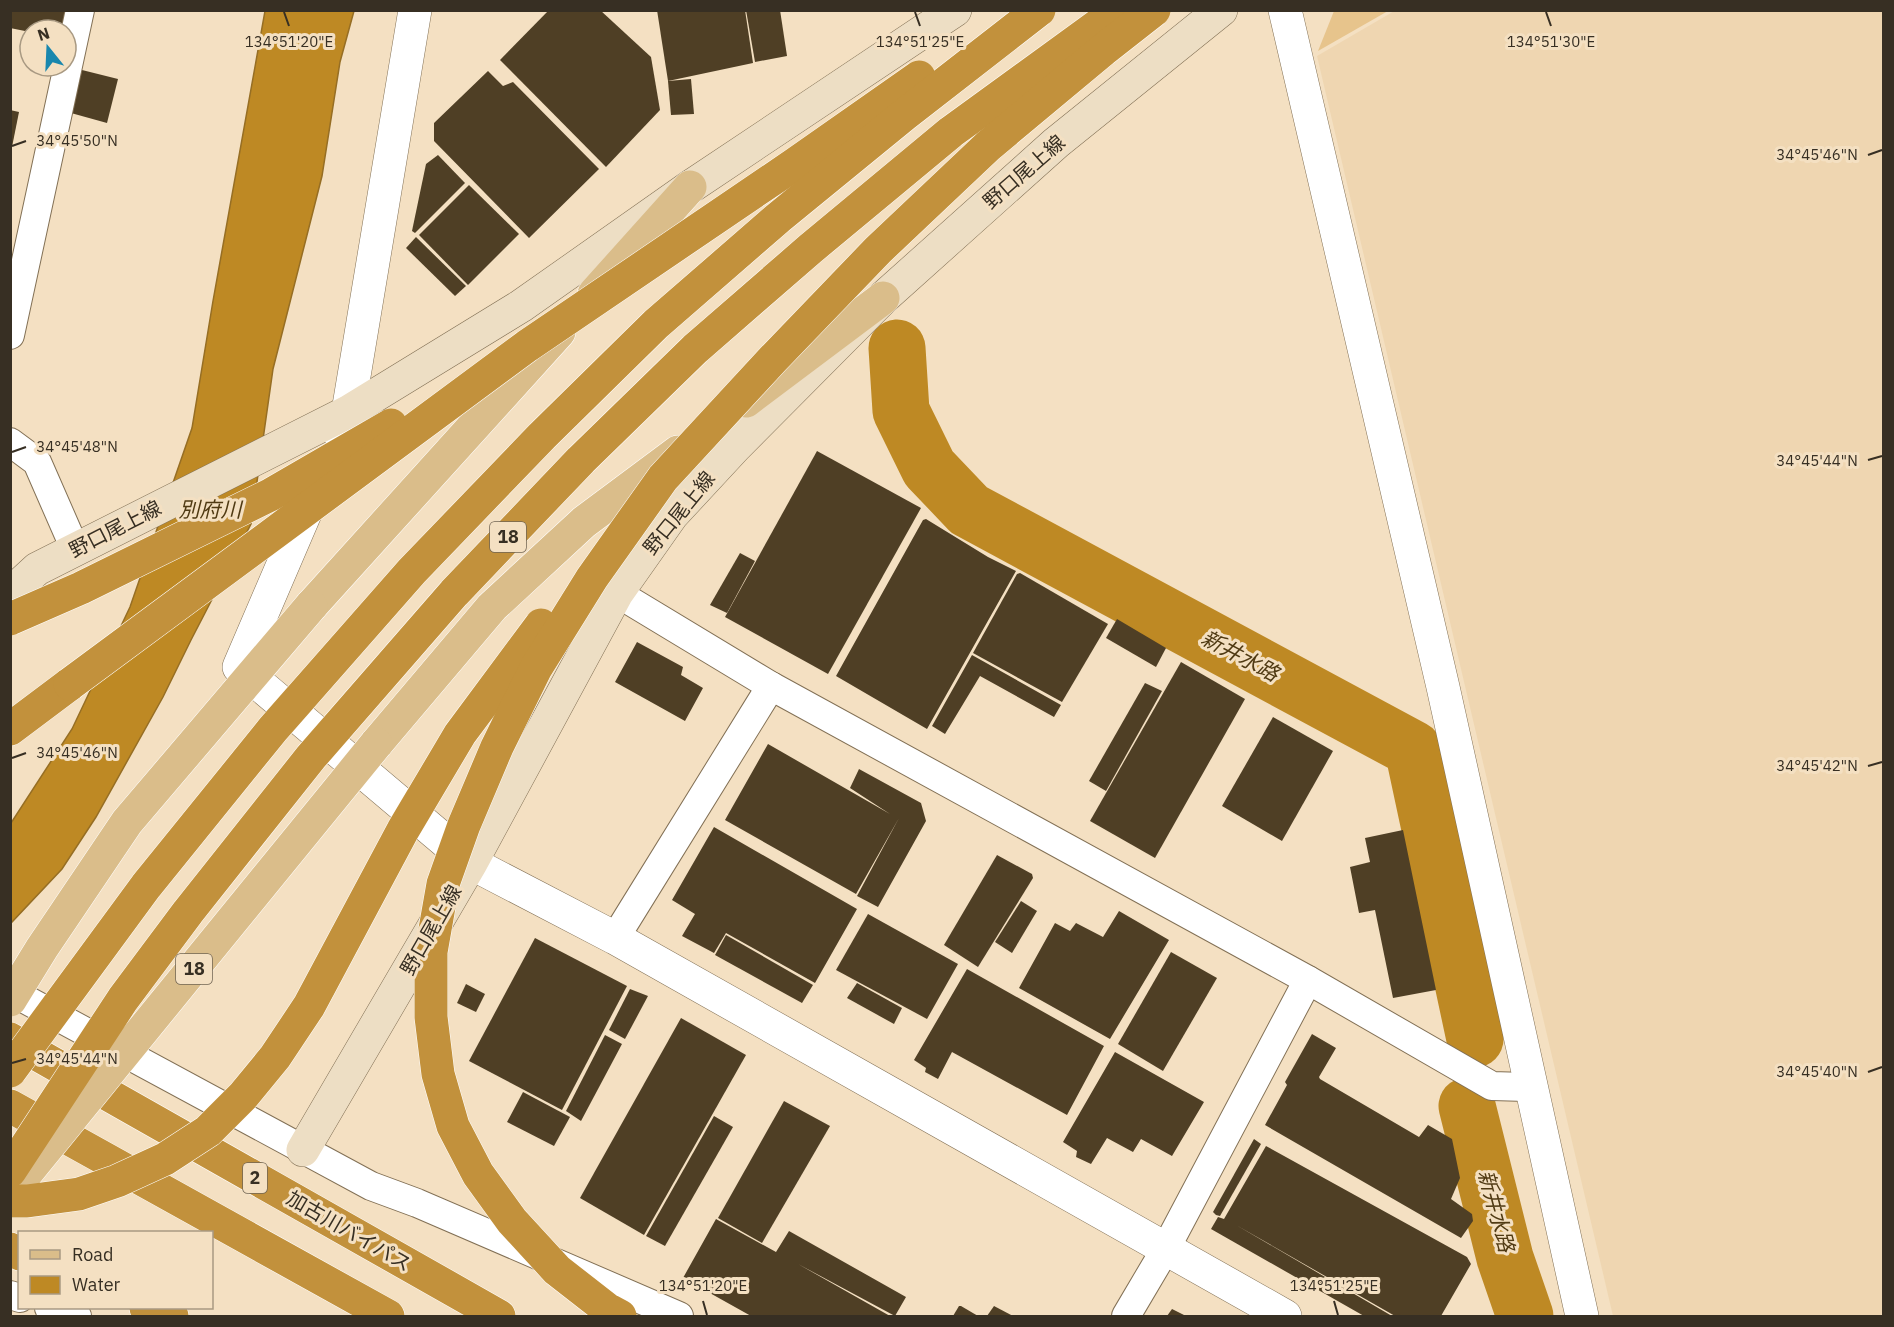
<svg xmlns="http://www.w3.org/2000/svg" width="1894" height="1327" viewBox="0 0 1894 1327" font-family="'IBM Plex Sans','Noto Sans JP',sans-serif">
	<rect width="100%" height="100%" fill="#f4e0c2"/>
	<!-- built -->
	<path fill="#efd6b1" d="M1396 10 1883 11V1316H1613L1317 56Z"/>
	<!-- green -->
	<path fill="#e7c48c" d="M1334 11V10L1388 11 1318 51Z"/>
	<!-- water -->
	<path fill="#be8924" stroke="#966e24" stroke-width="1.5" d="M265 11H354L340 62 322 176 273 369 251 524 191 640 163 697 96 817 62 869 11 923V823L72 729 130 607 192 428 213 301Z"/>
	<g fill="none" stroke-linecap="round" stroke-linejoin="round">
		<!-- river -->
		<g stroke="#be8924" stroke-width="57">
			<path d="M897 348 901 411 929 468 969 510 1413 749 1475 1039"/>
			<path d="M1467 1106 1505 1258 1525 1316"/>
		</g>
	</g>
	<!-- building -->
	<g fill="#4f3f25">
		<path d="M12 10H69L64 30H30V32L10 28Z"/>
		<path d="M549 10H600L651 57 660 110 606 167 500 60Z"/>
		<path d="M657 10H745L753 63 668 81Z"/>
		<path d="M746 10H780L787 56 755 62Z"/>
		<path d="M82 70 118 79 107 123 71 113Z"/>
		<path d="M488 71 503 86 513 82 599 169 529 238 434 141V123Z"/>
		<path d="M691 79 694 114 671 115 668 81Z"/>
		<path d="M10 110 19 112 12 147H10Z"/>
		<path d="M438 155 465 183 415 233 412 231 426 164Z"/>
		<path d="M469 185 519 234 468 285 419 235Z"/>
		<path d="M416 237 466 286 455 296 406 248Z"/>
		<path d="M817 451 921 508 828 674 725 617Z"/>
		<path d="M926 519 988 557 1016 571 927 729 836 676 923 520Z"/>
		<path d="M740 553 755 561 727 613 710 605Z"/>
		<path d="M1020 573 1108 624 1062 702 973 653 1017 574Z"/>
		<path d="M1117 619 1166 648 1156 667 1106 638Z"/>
		<path d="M637 642 683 667 681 675 703 688 685 721 615 682Z"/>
		<path d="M972 655 1061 705 1054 717 980 676 945 734 932 726Z"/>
		<path d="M1181 662 1245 699 1155 858 1090 821Z"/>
		<path d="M1145 683 1162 691 1106 791 1089 781Z"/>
		<path d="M1273 717 1333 751 1282 841 1222 806Z"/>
		<path d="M768 744 890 814 850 788 859 769 921 803 926 821 878 907 857 896 899 818 856 894 725 820Z"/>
		<path d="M714 827 857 909 815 983 726 933 714 953 682 936 695 914 672 900Z"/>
		<path d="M1403 830 1436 990 1393 998 1375 910 1359 913 1350 867 1370 862 1365 838Z"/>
		<path d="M997 855 1032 874 1033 878 978 967 944 945Z"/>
		<path d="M1021 901 1037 911 1012 953 995 942Z"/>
		<path d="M1119 911 1169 940 1110 1039 1019 988 1055 923 1070 931 1076 923 1103 937Z"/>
		<path d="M868 914 958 964 927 1019 836 970Z"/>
		<path d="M726 935 813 985 802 1003 715 955Z"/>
		<path d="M535 938 627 986 562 1110 469 1061Z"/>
		<path d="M1171 952 1217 978 1163 1071 1118 1044Z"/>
		<path d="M967 969 1104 1046 1067 1115 952 1052 938 1079 925 1072 926 1068 914 1060Z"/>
		<path d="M857 983 902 1008 894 1024 847 998Z"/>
		<path d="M466 984 485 994 476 1012 457 1003Z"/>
		<path d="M630 989 648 996 625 1039 609 1030Z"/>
		<path d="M681 1018 746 1055 644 1235 580 1198Z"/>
		<path d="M1312 1034 1336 1048 1319 1077 1320 1079 1419 1137 1428 1125 1452 1139 1460 1178 1451 1199 1472 1214 1473 1221 1461 1238 1265 1125 1287 1085 1285 1082Z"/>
		<path d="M605 1035 622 1044 581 1121 566 1111Z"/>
		<path d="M1115 1052 1204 1102 1172 1156 1141 1139 1133 1152 1107 1138 1091 1164 1076 1157 1077 1151 1063 1142Z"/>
		<path d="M523 1092 570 1117 554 1146 507 1122Z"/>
		<path d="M784 1101 830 1126 762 1243 718 1218Z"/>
		<path d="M714 1116 733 1127 665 1246 646 1236Z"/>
		<path d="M1254 1139 1261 1144 1220 1216 1216 1215 1213 1212Z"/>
		<path d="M1266 1146 1467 1257 1471 1264 1441 1316H1395L1236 1225 1392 1316H1364L1211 1229 1218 1217 1224 1219Z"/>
		<path d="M716 1219 776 1252 789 1231 906 1297 895 1316 798 1264 890 1316H751L683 1278Z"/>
		<path d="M959 1306H961L978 1316H953Z"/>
		<path d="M994 1306 1013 1316H987Z"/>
		<path d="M1172 1309 1186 1316H1167Z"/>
	</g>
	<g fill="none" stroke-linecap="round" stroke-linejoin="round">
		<defs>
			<g id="minor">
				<path d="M10 335 80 10"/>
				<path d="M10 442 37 462 75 549"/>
				<path d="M617 593 771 686 1308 980 1492 1086 1530 1087"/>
				<path d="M615 938 771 686"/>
				<path d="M10 991 371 1186 417 1203 679 1316"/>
				<path d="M10 1295 20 1298"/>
				<path d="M49 1308 77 1316"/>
				<path d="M1126 1316 1165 1250 1308 980"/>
			</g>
			<g id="tertiary">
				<path d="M1285 10 1443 687 1582 1316"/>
				<path d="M339 433 348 412 415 10"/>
				<path d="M312 497 239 667 471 863 615 938 1285 1316"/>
			</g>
			<g id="secondary">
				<path d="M10 594 37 569 348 412 521 306 690 187 955 10"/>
				<path d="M303 1150 471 863 617 593 672 515 736 446 883 298 1056 143 1221 10"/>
			</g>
			<g id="primary">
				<path d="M594 294 690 187"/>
				<path d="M746 401 883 298"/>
				<path d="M311 606 559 332"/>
				<path d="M376 744 492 607 584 522 678 452"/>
			</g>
			<g id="motorway">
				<path d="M10 729 70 684"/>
				<path d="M10 1039 499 1316"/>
				<path d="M10 1106 388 1316"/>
				<path d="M10 1249 20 1254"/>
				<path d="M146 1308 172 1316"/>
			</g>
		</defs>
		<!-- minor casing -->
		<use href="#minor" stroke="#827055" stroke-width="30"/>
		<!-- tertiary casing -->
		<use href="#tertiary" stroke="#827055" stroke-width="34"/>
		<!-- secondary casing -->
		<use href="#secondary" stroke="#827055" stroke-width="34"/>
		<!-- primary casing -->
		<use href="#primary" stroke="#fff" stroke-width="34"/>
		<!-- motorway casing -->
		<use href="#motorway" stroke="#fff" stroke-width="34"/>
		<!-- minor -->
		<use href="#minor" stroke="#fff" stroke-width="28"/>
		<!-- tertiary -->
		<use href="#tertiary" stroke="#fff" stroke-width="33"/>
		<!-- secondary -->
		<use href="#secondary" stroke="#eddec4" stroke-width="33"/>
		<!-- primary -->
		<use href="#primary" stroke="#dabd8a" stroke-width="33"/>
		<!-- motorway -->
		<use href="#motorway" stroke="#c2913c" stroke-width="33"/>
		<defs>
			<g id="primary-bridge">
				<path d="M10 1000 42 948 127 822 311 606"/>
				<path d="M10 1193 376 744"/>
			</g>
			<g id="motorway-bridge">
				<path d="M10 619 81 588 270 495 391 425"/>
				<path d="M70 684 527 346 795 164 919 77"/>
				<path d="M10 1071 146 886 273 729 412 571 542 436 656 324 778 218 904 115 1039 10"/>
				<path d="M10 1171 123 999 188 912 311 757 454 593 581 460 695 349 810 249 951 132 1119 10"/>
				<path d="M10 1201H27L79 1194 117 1181 165 1159 208 1131 243 1096 275 1057 309 1006 403 830 460 734 541 625"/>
				<path d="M620 1316 607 1309 557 1270 512 1221 478 1174 453 1126 438 1074 431 1017V952L443 884 464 825 497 747 536 668 592 578 663 478 773 359 878 250 988 146 1103 50 1154 10"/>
			</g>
		</defs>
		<!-- primary-bridge casing -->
		<use href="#primary-bridge" stroke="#fff" stroke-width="34" stroke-linecap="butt"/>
		<!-- motorway-bridge casing -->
		<use href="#motorway-bridge" stroke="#fff" stroke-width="34" stroke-linecap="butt"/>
		<!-- primary-bridge -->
		<use href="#primary-bridge" stroke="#dabd8a" stroke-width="33"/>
		<!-- motorway-bridge -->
		<use href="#motorway-bridge" stroke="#c2913c" stroke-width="33"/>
	</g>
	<!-- ticks -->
	<path fill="none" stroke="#372f23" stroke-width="2" d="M284 12 289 26M915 12 920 26M1546 12 1551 26M12 146 26 141M1868 155 1882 150M12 452 26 447M1868 460 1882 456M12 758 26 753M1868 766 1882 762M12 1063 26 1059M1868 1072 1882 1067M703 1301 707 1315M1334 1301 1338 1315"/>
	<g text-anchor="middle" stroke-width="6" stroke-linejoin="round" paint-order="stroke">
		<!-- shield labels -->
		<g fill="#f4e0c2" stroke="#706453" stroke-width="1.5">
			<rect x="490" y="522" width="36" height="30" rx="4.5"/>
			<rect x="176" y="954" width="36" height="30" rx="4.5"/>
			<rect x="243" y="1163" width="24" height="30" rx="4.5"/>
		</g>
		<g font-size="18" font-weight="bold" fill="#372f23">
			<text x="508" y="543">18</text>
			<text x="194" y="975">18</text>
			<text x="255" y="1184">2</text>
		</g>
		<!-- street labels -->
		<g font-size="20" fill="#372f23" stroke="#f4e0c2">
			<text transform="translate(1024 172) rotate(-41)" y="7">野口尾上線</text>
			<text transform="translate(679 513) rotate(-51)" y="7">野口尾上線</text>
			<text transform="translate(115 529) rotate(-27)" y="7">野口尾上線</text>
			<text transform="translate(431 930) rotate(-60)" y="7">野口尾上線</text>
			<text transform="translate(349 1231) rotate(30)" y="7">加古川バイパス</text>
		</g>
		<!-- water labels -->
		<g font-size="21" font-style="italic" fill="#503a13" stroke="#f4e0c2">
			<text x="210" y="517">別府川</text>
			<text transform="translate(1240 656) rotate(28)" y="7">新井水路</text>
			<text transform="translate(1496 1211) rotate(75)" y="7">新井水路</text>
		</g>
	</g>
	<g font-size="15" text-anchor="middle" fill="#372f23" stroke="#f4e0c2" stroke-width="6" stroke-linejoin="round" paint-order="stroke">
		<text x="289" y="47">134°51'20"E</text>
		<text x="920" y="47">134°51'25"E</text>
		<text x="1551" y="47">134°51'30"E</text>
		<text x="77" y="146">34°45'50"N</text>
		<text x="1817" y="160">34°45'46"N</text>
		<text x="77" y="452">34°45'48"N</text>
		<text x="1817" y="466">34°45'44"N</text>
		<text x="77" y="758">34°45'46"N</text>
		<text x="1817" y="771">34°45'42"N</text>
		<text x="77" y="1064">34°45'44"N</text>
		<text x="1817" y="1077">34°45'40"N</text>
		<text x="703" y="1291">134°51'20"E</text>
		<text x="1334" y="1291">134°51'25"E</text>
	</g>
	<!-- border -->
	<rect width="1894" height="1327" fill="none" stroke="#372f23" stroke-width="24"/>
	<!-- legend -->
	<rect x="18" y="1231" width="195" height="78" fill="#f4e0c2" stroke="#a89982" stroke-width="1.5"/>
	<rect x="30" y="1250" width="30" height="9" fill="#dabd8a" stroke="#a89982" stroke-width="1.5"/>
	<text x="72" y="1261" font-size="18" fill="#372f23">Road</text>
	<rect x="30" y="1276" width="30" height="18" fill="#be8924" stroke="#a89982" stroke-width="1.5"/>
	<text x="72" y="1291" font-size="18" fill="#372f23">Water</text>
	<!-- north arrow -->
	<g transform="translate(48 48) rotate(342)"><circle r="28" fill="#f4e0c2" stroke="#a89982" stroke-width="1.5"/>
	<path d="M0-4.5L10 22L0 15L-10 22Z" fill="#1987ae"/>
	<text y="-9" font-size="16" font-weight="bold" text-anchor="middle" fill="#372f23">N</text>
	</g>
</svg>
